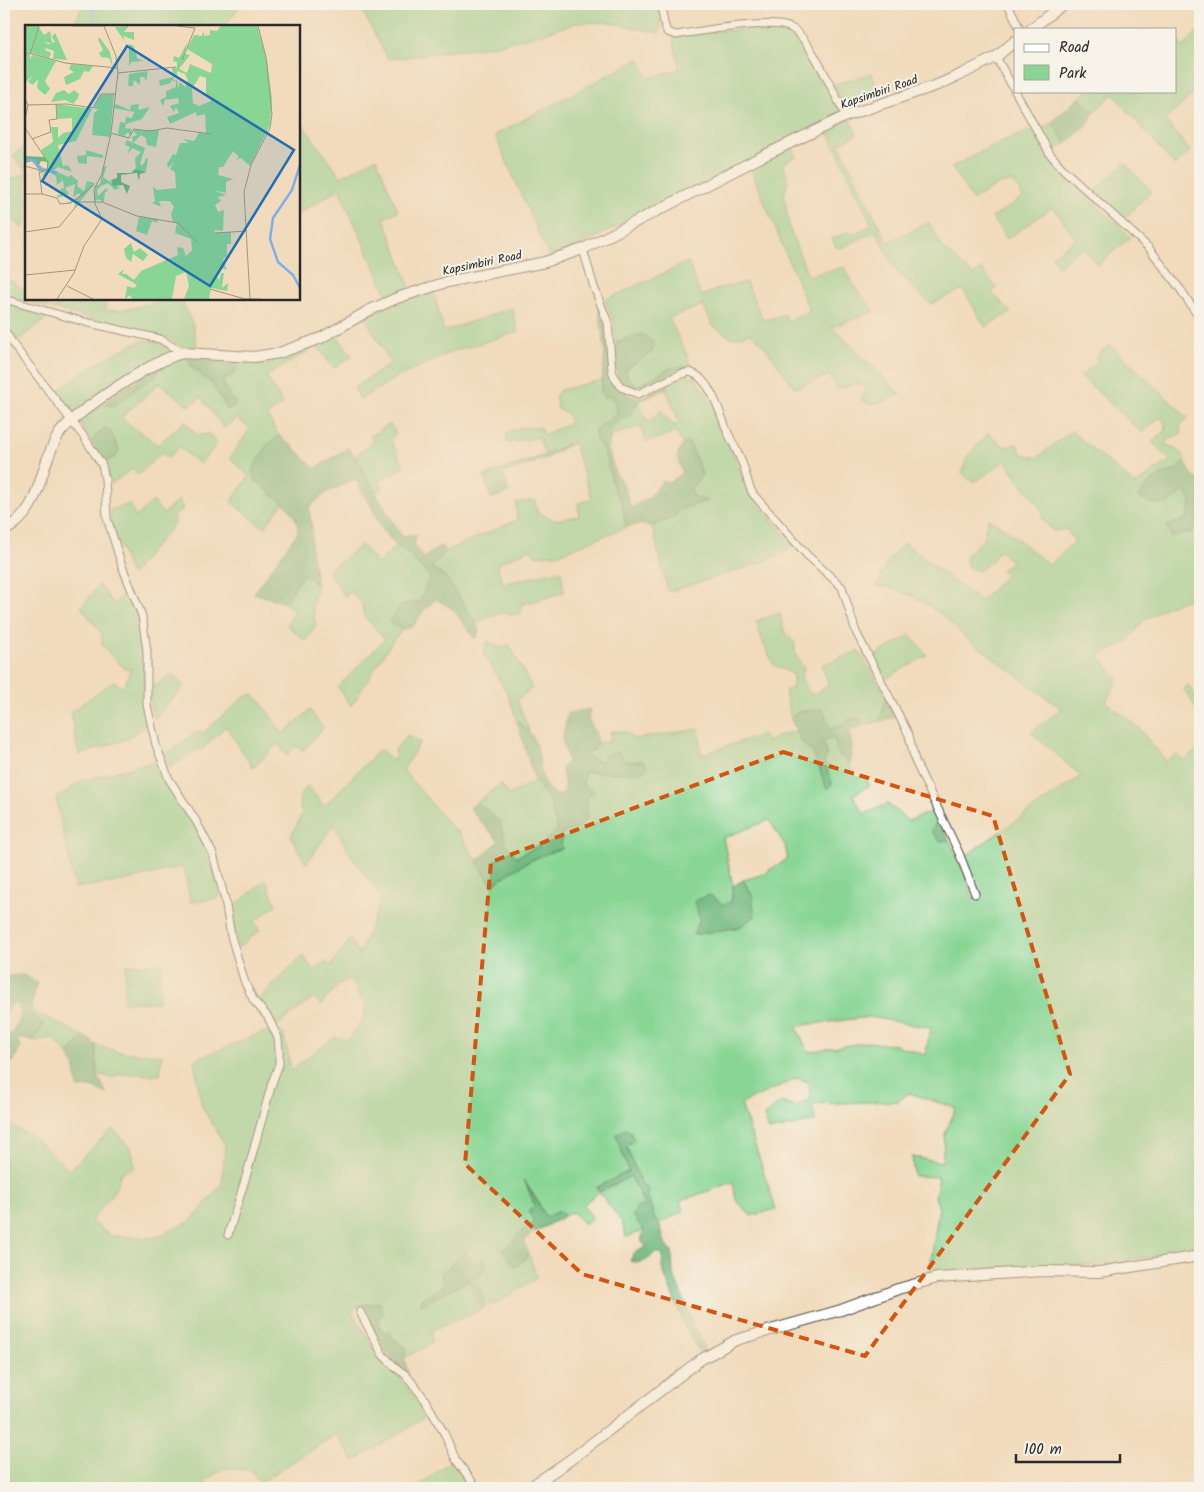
<svg xmlns="http://www.w3.org/2000/svg" width="1204" height="1492" viewBox="0 0 1204 1492" font-family="Kalam,sans-serif">
	<rect width="100%" height="100%" fill="#f7f3e8"/>
	<filter id="ink" filterUnits="userSpaceOnUse"><feTurbulence type="fractalNoise" baseFrequency=".02" numOctaves="2"/><feDisplacementMap in="SourceGraphic" scale="10" xChannelSelector="R" yChannelSelector="G"/><feConvolveMatrix kernelMatrix="1 2 1 2 8 2 1 2 1" color-interpolation-filters="sRGB"/></filter>
	<filter id="wash" filterUnits="userSpaceOnUse"><feTurbulence type="fractalNoise" baseFrequency=".0096" numOctaves="4" result="noise"/><feDisplacementMap in="SourceGraphic" scale="20" xChannelSelector="R" yChannelSelector="G"/><feGaussianBlur stdDeviation="1.12" result="paint"/><feColorMatrix in="noise" values="0 0 0 0 0 0 0 0 0 0 0 0 0 0 0 0 0 1.4 0 .05"/><feComposite in="paint" operator="in"/></filter>
	<g filter="url(#wash)">
		<rect width="100%" height="100%" fill="#f1dbbc"/>
		<!-- green -->
		<g fill="#89d694" stroke="#5a8060" fill-rule="evenodd">
			<path d="M80 4H242L224 26H73L82 7Z"/>
			<path d="M357 4H657L661 28 659 33 608 22 576 23 541 34 491 46 388 59 361 8Z"/>
			<path d="M768 27C785 28 790 28 801 41L842 114 580 245 549 257 495 135 639 59 648 78 680 69 673 38 711 32Z"/>
			<path d="M1200 28V88L1165 120 1190 151 1175 166 1113 94 1094 112 1079 98 1086 91H1175V38L1184 47Z"/>
			<path d="M872 73 880 96 846 108 833 85Z"/>
			<path d="M849 118 857 134 839 144 887 242 929 223 943 248 973 275 981 269 997 288 992 293 1011 312 985 327 963 289 931 304 896 270 876 231 841 248 836 247 832 239 848 232 851 235 872 225 827 129Z"/>
			<path d="M1052 122 1066 143 1053 151 1041 129Z"/>
			<path d="M302 124 341 177 376 158 398 211 384 218 410 288 388 296 339 189 299 213V127Z"/>
			<path d="M1032 130 1050 159 1062 173 1131 237 1097 265 1083 247 1058 266 1052 256 1076 239 1053 207 1007 239 992 218 1023 197 1013 181 997 185 972 200 952 167 998 143Z"/>
			<path d="M23 147 26 150V171L13 156Z"/>
			<path d="M792 147 797 156 783 163 788 181 784 195 789 227 808 276 844 267 857 291 875 311 832 327 901 395 872 405 861 400 866 391 860 383 837 389 829 375 795 388 765 347 751 333 732 338 713 326 703 305 669 318 692 366 671 368 638 385 627 378 626 369 652 352 643 334 616 342 614 323 605 300 688 262 701 296 721 288 746 282 763 320 785 315 787 321 810 312 750 167Z"/>
			<path d="M1125 163 1151 191 1123 220 1095 191Z"/>
			<path d="M26 173V219L23 228 4 213V183Z"/>
			<path d="M4 276 26 291V299H38L55 310 61 299H105L106 311 135 308 156 302V299H181L193 326 197 347H183L167 338 4 296Z"/>
			<path d="M433 292 444 331 512 308 518 332 451 352 399 376 360 399 354 388 391 363 365 317 395 303Z"/>
			<path d="M5 302 52 315 15 342 4 325Z"/>
			<path d="M335 333 352 356 334 368 317 346 266 376 283 404 267 415 279 436 267 445 255 480 283 503 264 528 231 502 249 476 230 458 250 429 237 418 224 428 201 397 189 406 159 383 121 418 158 445 185 421 197 435 209 434 217 444 200 464 179 447 168 458 161 453 138 475 133 468 111 484 104 463 116 456 119 450 110 430 104 428 91 441 79 420 105 403 113 406C135 387 157 359 188 357L191 366 212 384 228 410 235 405 222 381 235 373 238 361H257Z"/>
			<path d="M4 338 11 348 5 352 10 363 4 368Z"/>
			<path d="M143 340 159 342 172 351 144 365 72 415 55 393C84 371 109 354 143 340Z"/>
			<path d="M1110 345 1188 418 1180 426 1182 433 1171 438 1164 444 1175 448 1184 456 1185 462 1174 471 1163 474 1184 491 1191 501 1187 519 1167 526 1191 532 1200 526V584L1187 590 1189 599 1168 606 1144 620 1127 642 1099 656 1118 679 1106 702 1139 728 1166 761 1176 755 1185 761 1200 746V1250L1092 1265 977 1268 929 1273 939 1208 935 1197 939 1177 914 1176 912 1157 942 1162 945 1134 956 1108 909 1093 898 1101 812 1104 815 1121 769 1131 764 1116 781 1102 795 1107 811 1099 808 1082 797 1078 741 1104 776 1209 751 1216 736 1200 733 1182 680 1201 683 1212 659 1223 653 1216 646 1187 641 1184 626 1145 616 1135 629 1171 596 1188 599 1192 631 1176 645 1207 644 1231 626 1237 622 1222 599 1192 583 1205 592 1217 585 1225 573 1212 564 1216 560 1211 546 1217 536 1198 526 1183 535 1206V1223C509 1240 513 1238 516 1267L529 1255 537 1278 495 1304 485 1306 476 1279 487 1267 484 1259 473 1266 466 1252 443 1286 421 1299V1304L469 1280 481 1310 431 1331 432 1343 404 1358 407 1348 381 1331 378 1320 359 1306 351 1311 377 1353 403 1381 427 1416 354 1461 336 1434 260 1483 251 1470 224 1468 205 1481 209 1488H155L153 1485 146 1488H110L108 1485 102 1488H4V1122L33 1137 69 1170 112 1129 131 1147 135 1167 121 1173 115 1190 91 1221 111 1236 155 1238 191 1221 222 1184 225 1145 202 1107 194 1060 274 1028 268 1010 258 1000 303 956 314 971 324 961 331 966 350 939 359 955 382 898 350 854 334 824 306 864 291 836 302 814C298 802 298 795 308 786L324 806 377 752 382 750 393 761 396 756 394 751 407 735 420 742 403 770 451 827 459 833 492 885C514 869 536 855 562 849L560 834 577 829 587 818V798L583 784 584 772 639 773 643 761C625 761 598 768 585 753L594 750 597 743 610 742 611 731 626 732 633 739 699 729 701 755 763 734 767 742 782 734 797 731 802 743 813 752 832 784 824 761 827 754 823 741 833 736 840 756 849 764 857 778 863 776 870 785 853 795 864 814 888 804 908 821 933 811 939 821 932 830 940 841 949 840 960 862 973 898 979 895 965 856 1081 776 1031 732 1062 709 964 636 945 617 917 598 889 587H876L889 559 904 543 969 593 981 601 1006 575 1001 570 1012 562 999 550 992 561 978 571 968 567 965 556 983 540 988 519 1003 527 1049 565 1075 541 1066 529 1053 531 1042 519 1043 511 1018 479 1006 460 978 480 972 482 962 473 967 457 988 433 1004 447 1017 444 1022 454 1037 458 1071 431 1135 485 1170 460 1152 442 1166 431 1165 423 1160 417 1142 433 1081 376 1098 362 1095 357ZM769 820 785 845 788 859 761 875 743 880 752 895 694 935 700 919 694 901 723 905 732 902 733 886 723 838ZM347 979 359 990 357 994 366 1004 364 1017 348 1040 335 1037 291 1070 284 1035 274 1028 314 997 321 1005 338 985ZM870 1017 931 1028 925 1055 895 1045 867 1042 808 1052 796 1026Z"/>
			<path d="M687 375 695 378 714 405 749 493 795 546 761 563 668 592 652 526 675 517 678 510 707 501 692 496 691 488 702 474 690 444H683L676 432 646 442 641 426 611 436 608 428 632 413 638 402 648 422 661 411 673 425 680 423 666 389 669 383Z"/>
			<path d="M602 380 601 391 604 398 611 395 616 402 617 413 595 430 596 440 604 451 615 492 622 502 626 527 561 553 536 556 530 549 497 564 503 584 561 570 564 592 520 605 521 613 511 615 504 612 476 623 446 578 431 566 446 551 517 520 516 503 535 500 537 512 554 520 579 516 578 503 592 499 573 442 545 455 539 437 508 443 506 434 518 428 540 427 543 435 570 423 568 414 558 409 555 397 560 390Z"/>
			<path d="M390 424 396 434 390 439 404 467 379 481 383 488 376 492 355 456 373 443 370 436Z"/>
			<path d="M179 500 183 509 173 517 176 521 131 575 112 526 110 510 131 504 135 518 153 501 163 514Z"/>
			<path d="M361 545 378 564 396 545 410 555 430 577 420 601 402 605 389 622 402 630 393 640 351 706 338 687 385 639 364 616 362 604 351 592 345 597 328 571Z"/>
			<path d="M303 574 310 578 317 586 312 605 316 626 305 641 287 625 294 612 285 603Z"/>
			<path d="M99 585 114 604 128 591 138 615 143 649 145 726 126 739 79 755 71 712 114 681 123 688 131 669H125L102 645V634L81 607Z"/>
			<path d="M780 613 785 634 794 642 796 656 804 668 801 678 811 695 829 686 822 665 858 651 872 672 886 697 880 721 861 726V719C848 719 842 726 830 729L822 709 797 712 791 719 785 691 793 688V674L774 665 763 642 756 621Z"/>
			<path d="M910 635 927 655 885 679 873 657Z"/>
			<path d="M488 641 501 648 509 644 532 688 517 700 529 731 517 721 508 694 483 653Z"/>
			<path d="M173 674 184 687 155 718 151 709 150 689Z"/>
			<path d="M1188 685 1200 704V715L1184 689Z"/>
			<path d="M253 694 261 702 283 734 310 710 323 728 303 750 295 746 287 755 278 744 253 768 226 726 203 749H197L170 768 165 755 198 731 203 733 243 698Z"/>
			<path d="M157 761 175 799 198 829 211 859 220 897 191 903 183 866 129 880 75 888 56 799 81 781Z"/>
			<path d="M535 781 550 801 557 829 541 845 516 857 506 844 500 822 477 802 501 784 509 795Z"/>
			<path d="M266 880 276 905 254 922 260 930 238 948 231 909Z"/>
			<path d="M161 963 159 1002H124L126 965Z"/>
			<path d="M31 1010 84 1036 68 1054 53 1038 32 1041 44 1025 30 1013Z"/>
			<path d="M96 1045 119 1052 162 1055 160 1075 120 1074 113 1078 97 1074Z"/>
			<path d="M451 1461 471 1488H415Z"/>
		</g>
		<!-- forest -->
		<g fill="#6eb77e" stroke="#4c7154">
			<path d="M1079 98 1094 112 1087 126 1066 143 1052 122Z"/>
			<path d="M599 308 604 319 613 382 622 391 633 397H641L669 383 666 389 638 402 632 413 608 428 611 436 608 449 615 473 623 483 631 508 650 497 662 481 671 482 682 473 677 456 683 444 690 443 702 475 691 488 692 496 708 501 678 510 675 517 652 526 640 524 626 527 622 502 615 492 604 451 596 440 595 430 617 413 616 402 611 395 604 398 601 391 605 351Z"/>
			<path d="M643 334 655 344 652 352 626 369 628 378 638 385 671 368 692 366 642 391C613 389 614 364 616 342Z"/>
			<path d="M188 357H203L238 361 235 373 222 381 236 405 228 410 212 384 191 366Z"/>
			<path d="M159 366 157 374 113 406 105 403 115 394Z"/>
			<path d="M104 428 110 430 119 450 116 456 104 463 91 441Z"/>
			<path d="M279 436 296 449 314 469 348 448 355 456 389 516 402 536 416 534 414 547 424 558 440 546 446 551 431 567 446 578 476 623 479 632 475 639 454 610 436 599 424 610 413 626 402 630 389 621 402 605 420 601 430 577 410 555 396 545 383 531 371 506 355 479 326 493 309 507 312 528 311 549 317 586 310 578 303 574 285 603 254 593 298 532C297 528 298 523 296 520 290 501 259 492 252 471L267 445Z"/>
			<path d="M573 442 545 459 503 473 509 492 491 499 484 476 545 455Z"/>
			<path d="M1185 462 1193 476 1200 481V526L1191 532 1171 537 1167 526 1187 519 1191 501 1184 491 1169 503 1151 504 1138 497 1147 485 1163 474 1174 471Z"/>
			<path d="M886 697 895 717 880 721Z"/>
			<path d="M590 709 588 720C596 730 599 738 594 750L585 753 589 758 603 762 604 755 619 752 624 761H643L648 768 639 773 585 772 583 784 595 792 587 798V818L577 829 560 834 562 849C536 855 514 869 492 885L477 861 499 841 478 819 470 808 477 802 500 822 506 844 516 857 541 845 557 829 550 801 535 781 517 721C524 727 531 732 535 742 543 761 535 787 560 796L565 790 562 768 568 761 562 739 568 713Z"/>
			<path d="M823 709 830 729 841 726 849 719H861V726L849 731 852 748 849 764 840 756 833 737 823 741 827 754 824 762 832 784 827 789 813 752 802 743 791 719 797 712Z"/>
			<path d="M939 821 949 840 940 841 931 830Z"/>
			<path d="M743 880 752 895 755 916 740 927 693 935 700 919 694 901 710 895 723 905 731 902 733 886Z"/>
			<path d="M24 975 37 983 30 1013 44 1025 32 1041 17 1038 20 1048 12 1062 4 1063V1032L11 1035 22 1012 14 1002 4 1015V976Z"/>
			<path d="M84 1036 96 1045 97 1074 107 1094 92 1087 78 1088 74 1064 68 1054Z"/>
			<path d="M625 1129 630 1131 634 1140 626 1146 641 1184 646 1187 653 1216 659 1223 666 1246 672 1251 673 1274 689 1312 693 1327 700 1336 705 1351 701 1355 685 1328 662 1268 663 1254 655 1252C649 1261 641 1264 630 1261L634 1253 646 1247 641 1240 644 1231 633 1216 637 1207H645L631 1176 599 1192 596 1188 629 1171 616 1135Z"/>
			<path d="M524 1180 546 1217 560 1211 564 1216 528 1236 524 1243 529 1255 516 1267 502 1250 513 1242 518 1234 534 1223 529 1211 535 1206Z"/>
			<path d="M466 1252 473 1265 484 1259 487 1267 476 1279 485 1306 481 1310 469 1280 421 1305V1299L443 1286 441 1273Z"/>
			<path d="M379 1302 384 1313 378 1320 381 1331 389 1332 394 1341 407 1348 404 1358 408 1372C384 1357 372 1329 359 1306Z"/>
		</g>
		<g fill="none" stroke-linecap="round" stroke-linejoin="round">
			<!-- stream -->
			<path stroke="#7db0ea" stroke-width="2" d="M93 4 95 26"/>
		</g>
	</g>
	<g filter="url(#ink)">
		<g fill="none" stroke-linecap="round" stroke-linejoin="round">
			<defs>
				<g id="street">
					<path d="M661 4 664 23 667 32 676 35C699 31 773 18 791 28 810 37 835 96 846 116"/>
					<path d="M1008 4 1020 29"/>
					<path d="M996 57 1015 91"/>
					<path d="M1015 91 1050 154 1063 169 1149 248 1181 290 1200 319"/>
					<path d="M583 249 594 287 608 323 612 371 616 380 621 387 638 394 681 374 690 372C712 379 720 415 728 433 733 444 740 456 744 468 747 477 748 485 753 494L807 555 842 587 856 632 909 735 915 761 959 853 975 894"/>
					<path d="M4 299 85 322 160 339 183 353"/>
					<path d="M4 330 15 347 84 437 102 465 105 479 107 518 122 566 142 616 147 651V705L156 745 169 779 196 821 213 854 225 900 231 936 245 983 254 1001 268 1017 278 1038 279 1050V1064L272 1083 248 1170 228 1235"/>
					<path d="M360 1312 383 1355 396 1368 406 1375 424 1398 444 1433 456 1460 477 1488"/>
				</g>
				<g id="secondary">
					<path d="M1031 29 1063 4"/>
					<path d="M4 531C44 510 37 468 59 434 74 412 157 358 183 353L254 357 279 353 321 338 370 310 397 298 447 282 545 262 583 249 759 158 846 116 940 84 964 73 996 57 1015 41"/>
					<path d="M529 1488 570 1460 700 1360 736 1340 841 1310 898 1289 937 1278 1043 1271 1099 1272 1200 1256"/>
				</g>
			</defs>
			<!-- street casing -->
			<use href="#street" stroke="#494541" stroke-width="9"/>
			<!-- secondary casing -->
			<use href="#secondary" stroke="#494541" stroke-width="12"/>
			<!-- street -->
			<use href="#street" stroke="#fff" stroke-width="7"/>
			<!-- secondary -->
			<use href="#secondary" stroke="#fff" stroke-width="10"/>
		</g>
	</g>
	<!-- marked area -->
	<path d="M0 0H1204V1492H0ZM783 752 993 816 1070 1074 865 1356 582 1274 465 1164 491 862Z" fill="#f1dbbc" fill-opacity=".55" fill-rule="evenodd"/>
	<path fill="none" stroke="#d5540f" stroke-width="4" stroke-dasharray="10 6" stroke-linejoin="round" d="M783 752 993 816 1070 1074 865 1356 582 1274 465 1164 491 862Z"/>
	<g text-anchor="middle" stroke-width="4" stroke-linejoin="round" paint-order="stroke">
		<!-- street labels -->
		<g font-size="12" fill="#2b2b2b" stroke="#f7f3e8">
			<text transform="translate(879 92) rotate(-19)" y="4">Kapsimbiri Road</text>
			<text transform="translate(482 263) rotate(-12)" y="4">Kapsimbiri Road</text>
		</g>
	</g>
	<!-- overview -->
	<g transform="translate(25 25)">
		<rect width="275" height="275" fill="#f1dbbc"/>
		<path d="M0 1H13L19 10 25 6 27 18 19 17 23 19 30 17 27 12 30 8 42 35 28 34 29 26 21 23 20 25 26 28 24 33 0 26ZM104 1 99 7H109V15L98 11 100 17 90 2ZM196 1H232L242 35 247 74 245 100 225 141 216 133 211 135 214 132 208 126 198 142V149V142H194L193 150 208 154 201 157V168L188 165 201 170 193 172 196 176 190 180 193 187 199 185 198 206 190 205 189 208 206 207V219H202V231L198 234 202 245 195 243 191 250 194 255 196 248H199L197 263 203 258 202 266 186 263 184 274H159L164 261 161 247 151 251 147 274H107L105 270 100 274 102 261 109 263 112 260 93 249 99 244 97 249H101L109 255 116 246 153 230 152 222 158 223 161 231 167 225 166 214 150 208 152 197H148L146 189 149 182 145 176H134L136 182 127 178 130 176 128 162 132 165 151 163 150 147 145 144 149 137 143 143 142 139 148 129 151 130 155 118H164L158 114 169 116 174 108 186 109 181 108 180 89 172 91 171 87 145 99 142 92 154 88 151 82 149 87 145 81 154 78 153 73 140 75 138 81 135 75 141 72V66L151 62V57L146 55V58L135 61 134 55 148 52 149 56 152 55 153 63 155 57 160 62 163 55 160 49 152 46V51L148 52 147 43 152 42V37L148 36 149 31 154 33 162 18 160 29 165 30 154 44 162 48 165 39 186 48 187 39 162 24 169 10 177 11 179 6V11L185 10V5L192 6ZM175 51 181 53V70L178 71H185L186 76 174 81 168 78 167 64ZM75 13 85 27 88 42 84 33 76 32 74 28 78 25 73 14ZM104 19 109 21 112 33 118 36 106 37 104 42ZM0 27 5 29V34L7 30 31 36 20 56 25 64 20 70 12 63 13 54 8 60 3 57 8 50 1 57 0 62ZM46 39 68 41 64 47 59 46 55 54 41 60 39 52 49 47 44 44ZM123 46 121 56 119 52H115V60L109 55 108 61H103L104 49ZM39 65 44 69 49 65 54 69 53 73 48 79 40 75 26 77 31 68ZM89 69 85 112 67 110 69 88 73 85 69 83 75 70ZM31 79 67 84 51 116 33 120 38 141 43 140 47 147 33 142 29 145 43 152 46 150 53 156 52 161 59 166 62 156 70 158 49 184 51 176 41 178 56 171 54 168 48 172 50 159 40 163 44 169 33 173 32 170 38 169 35 164 39 163 38 155 32 160 31 151 24 147 16 152 23 141 16 125 28 117 26 102H33V113L38 108 47 106V93L32 94ZM91 79 105 85 106 80 114 79 113 85 125 82 117 94 101 99 100 103 107 104 105 111 103 107 99 111 93 109 95 97 100 98 101 92 107 93 109 87 89 83ZM108 105H134L131 122 122 120 121 113 116 110 108 118 107 112 112 110ZM102 115 120 123 115 139 118 140 121 133 123 134 121 146 111 147 110 133 116 127 107 123 102 130 105 122 100 120ZM61 125 78 130V133L62 131V139L53 138 52 131 61 130ZM82 141 78 152 95 163 90 165 83 158 76 161 72 165 73 171 81 163 83 166 80 167 79 177 73 174 70 176V161L75 159 78 142ZM114 192 133 194 132 198 127 196 122 210 111 206ZM106 218 109 227 115 223 123 230 118 236 108 229 106 237 101 233 99 224Z" fill="#89d694" fill-rule="evenodd"/>
		<path d="M0 131 20 132 22 137 16 136 14 140 21 145 16 147 7 136 0 138ZM110 144 122 147 115 149 114 156 112 148 96 150V157L105 161 102 169 98 160 88 161 86 155 92 153V148H106Z" fill="#6eb77e"/>
		<path fill="none" stroke="#7db0ea" stroke-width="2.5" d="M0 135H9L14 143 32 148M275 140 267 165 248 193 245 214 253 237 268 250 275 263"/>
		<path fill="none" stroke="#a29582" stroke-width="1" d="M47 1H78M152 1 170 3 157 35M0 27 40 38 93 43M5 29 14 1M93 48 151 42M0 74 3 80 0 94M3 80 42 79 68 83 76 69H90M0 103 23 137 22 145 15 148M86 108 104 113 109 104 125 106 142 103 186 109M7 114 26 107 24 95 32 94 31 79M0 141 14 145 17 169M0 169H17L32 173 35 179 46 178 69 160M50 177H77L112 191 153 198 172 217M0 207 34 202 53 179M190 208 222 206M0 250 50 245M42 261 68 274M185 264 220 274H236M32 274 49 248 59 221 77 194 70 179 69 164 77 149 86 108 93 48 91 31 79 1M225 274 219 167 226 140 245 103 247 89 241 32 233 1"/>
		<path fill="#1f6fb2" fill-opacity="0.15" stroke="#1f6fb2" stroke-width="2.5" d="M102 21 269 125 185 261 17 156Z"/>
		<rect width="275" height="275" fill="none" stroke="#2b2b2b" stroke-width="2.5"/>
	</g>
	<!-- margin -->
	<rect width="1204" height="1492" fill="none" stroke="#f7f3e8" stroke-width="20"/>
	<!-- legend -->
	<rect x="1014" y="28" width="162" height="65" fill="#f7f3e8" stroke="#a5a39c"/>
	<rect x="1024" y="44" width="25" height="8" fill="#ffffff" stroke="#a5a39c"/>
	<text x="1059" y="52" font-size="15" fill="#2b2b2b">Road</text>
	<rect x="1024" y="65" width="25" height="15" fill="#89d694" stroke="#a5a39c"/>
	<text x="1059" y="78" font-size="15" fill="#2b2b2b">Park</text>
	<!-- scale -->
	<path d="M1016 1454v8h104v-8" fill="none" stroke="#2b2b2b" stroke-width="2.5"/>
	<text x="1024" y="1454" font-size="15" fill="#2b2b2b" stroke="#f7f3e8" stroke-width="4" paint-order="stroke">100 m</text>
</svg>
